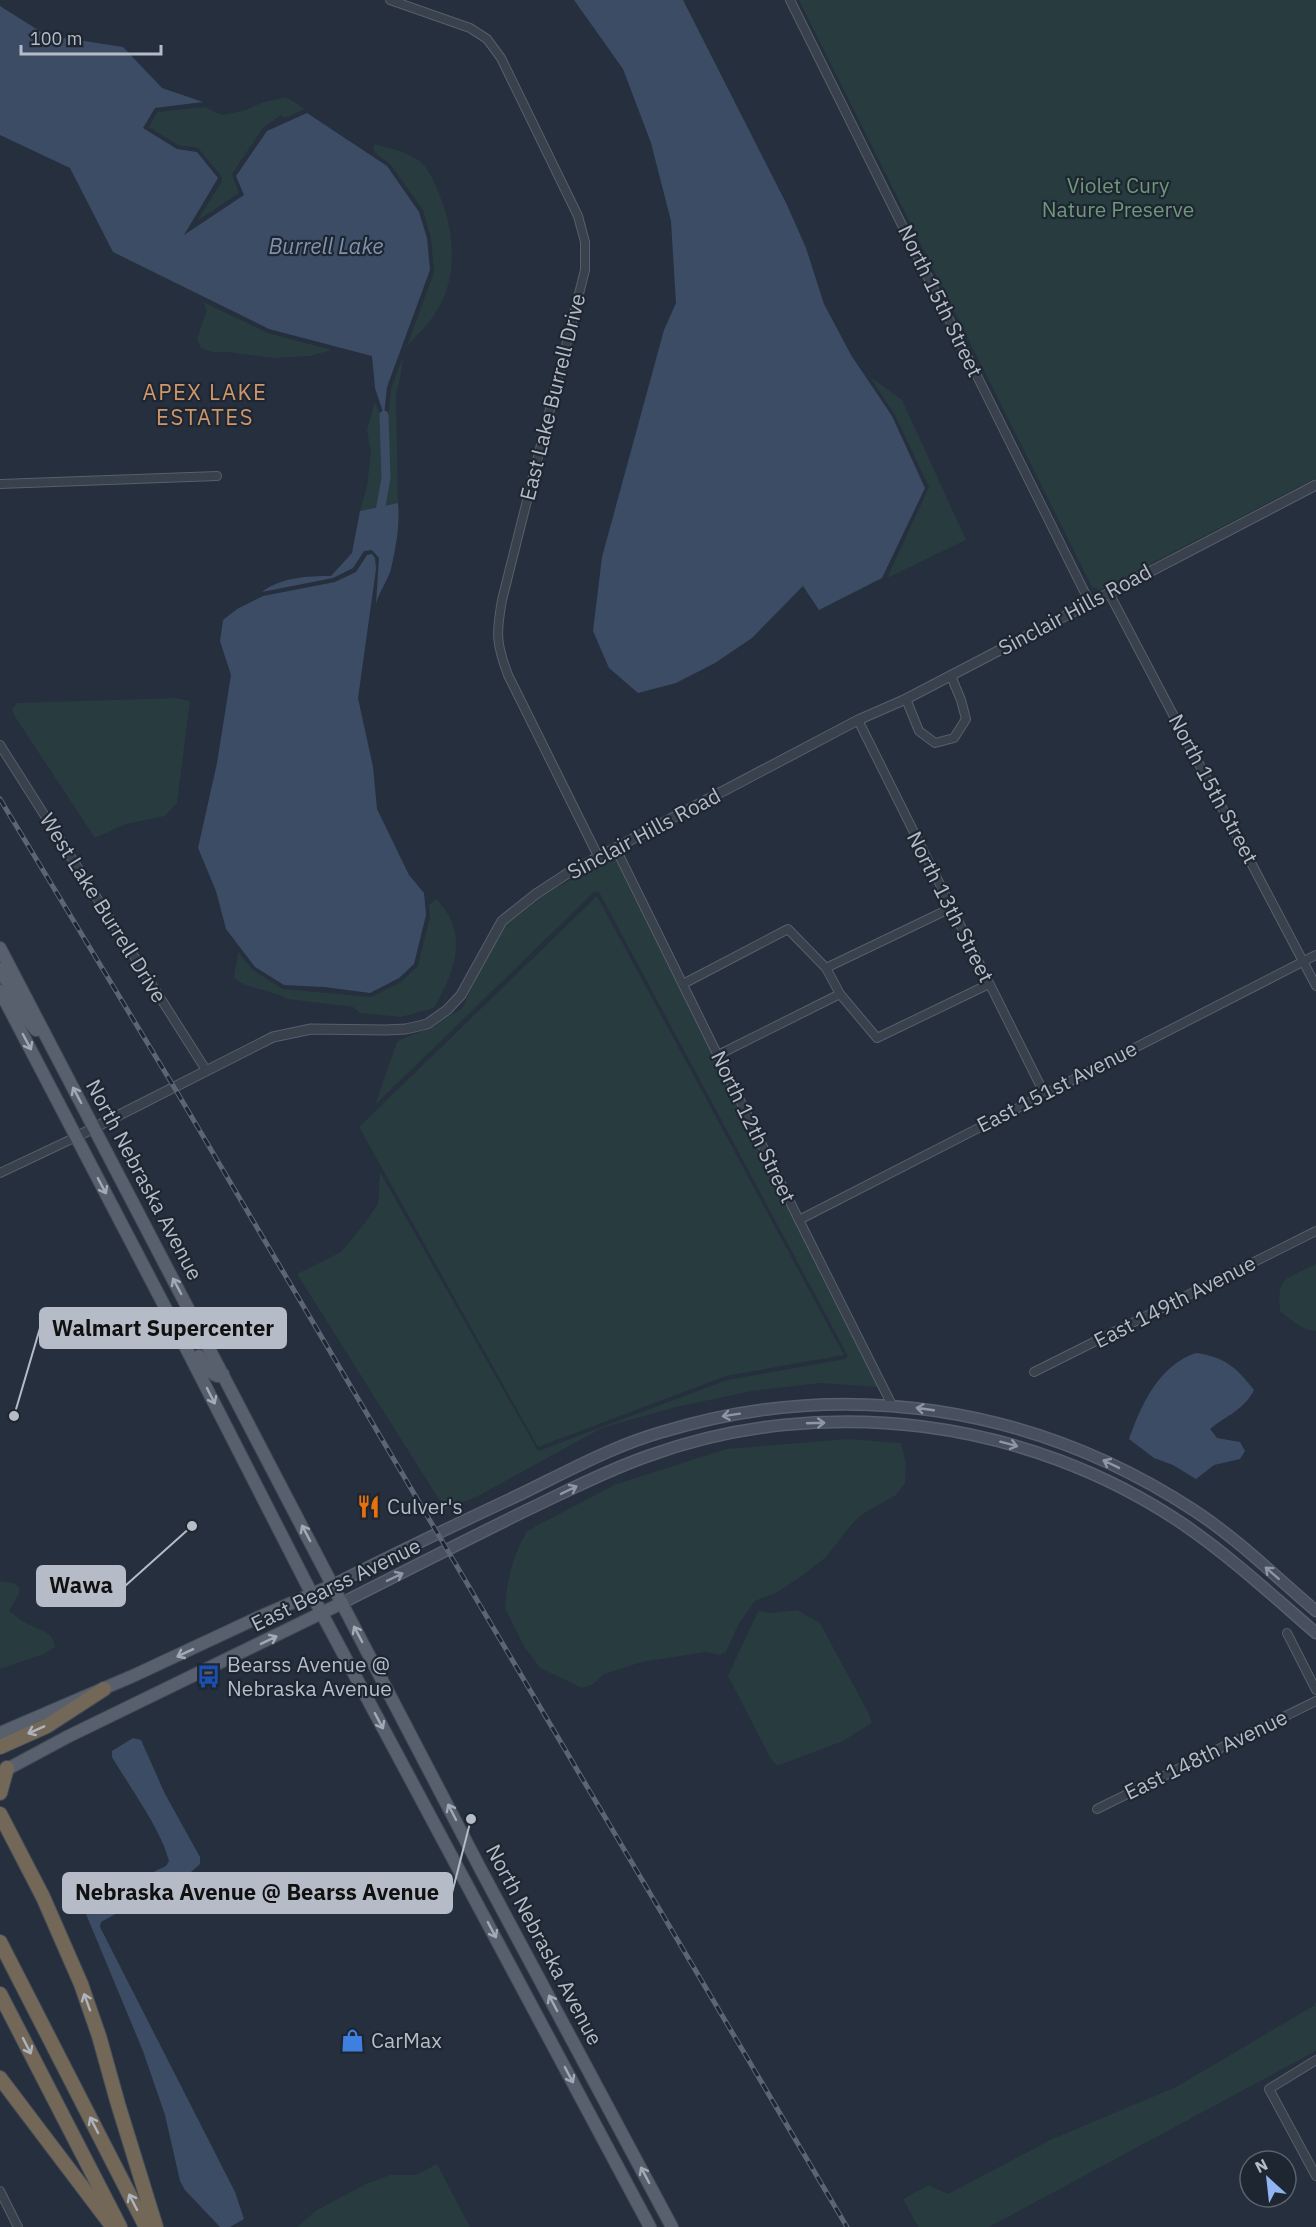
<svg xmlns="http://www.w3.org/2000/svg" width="1316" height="2227" viewBox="0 0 1316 2227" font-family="'IBM Plex Sans',sans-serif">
	<rect width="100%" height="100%" fill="#262f3d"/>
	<!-- green -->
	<g fill="#283b3e">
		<path d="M799 0H1316V478L1100 590 1092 587Z"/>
		<path d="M286 97 305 109 285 118 281 115 263 128 232 174 239 193 197 221 222 181V177L198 148 178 145 149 127 157 112 205 107 222 115 243 111 264 102Z"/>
		<path d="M375 144C390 149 404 150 418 160 431 170 435 185 441 199 456 238 458 283 432 318 425 328 415 337 407 346L434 272 431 238 423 210 390 164 376 154 373 148Z"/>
		<path d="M203 302 268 333 332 350 310 356 274 358 227 352H213L201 348 197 339 207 310Z"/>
		<path d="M403 356 401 374 396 394 398 503 360 511 367 486 371 453 367 430 375 402 382 418 384 419 388 417 391 389Z"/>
		<path d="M870 377 902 400 966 540 887 578 929 487 895 415Z"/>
		<path d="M176 698 190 701 177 803 165 816 126 824 95 838 14 715 12 709 17 703Z"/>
		<path d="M614 856 878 1387 820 1383 752 1391 676 1407 602 1428 478 1496 445 1509 297 1274 341 1252 364 1224 378 1204 380 1172 538 1451 727 1380 845 1359 848 1356 599 892H594L375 1105 397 1042C407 1036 417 1033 428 1029 440 1024 450 1014 462 1009L476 979 506 925 547 893Z"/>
		<path d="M597 896 844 1355 726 1376 538 1447 359 1127Z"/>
		<path d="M436 899C470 933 455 971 434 1008L401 1017 360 1013 353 1007 287 999C270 989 249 990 234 978 234 969 238 961 238 952L253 970 283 989 371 997 401 982 418 966 430 917 429 905Z"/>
		<path d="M1316 1264V1331C1303 1331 1290 1319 1280 1311 1276 1274 1289 1279 1316 1264Z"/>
		<path d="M848 1439 901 1443 906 1464 905 1483 896 1495 864 1513 852 1524 825 1558 803 1575 776 1593 755 1601 738 1625 726 1652 720 1655 705 1652 642 1662 604 1674 593 1684 582 1688 540 1668 525 1648 505 1608 507 1588 512 1565 519 1546 527 1531 614 1485 726 1449Z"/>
		<path d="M0 1581 13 1583 19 1587V1594L9 1611C15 1615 20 1620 26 1623 38 1630 53 1630 55 1647L44 1654 0 1669Z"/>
		<path d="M797 1610 820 1623 869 1714 872 1723 843 1741 777 1766 771 1759 728 1676 758 1611 772 1613Z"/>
		<path d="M1315 2003H1316V2051L989 2227H918L903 2199 929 2185 948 2194 1050 2140 1176 2087 1315 2005Z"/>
		<path d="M437 2164 470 2227H297L317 2210 366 2184 390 2175H416Z"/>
	</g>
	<!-- water -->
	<g fill="#3c4c65">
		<path d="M574 0H683L787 205 806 248 824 304 851 355 892 416 925 488 882 578 819 610 803 586 752 638 715 663 676 683 638 693 609 668 593 631 602 557 664 330 676 303 671 221 651 143 623 69Z"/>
		<path d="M0 6 46 35 123 47 162 88 203 102 155 108 143 128 177 149 197 152 218 178 184 235 244 195 236 176 267 131 307 113 387 166 419 212 427 238 430 270 387 387 384 415 375 388 372 356 269 329 113 252 70 168 0 135Z"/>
		<path d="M398 503C400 525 396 547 391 569 387 582 379 592 376 604L379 558 372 550 364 551 353 568 333 578 262 592C281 577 309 576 331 576L352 553 360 511Z"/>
		<path d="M372 554 375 558 376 569 358 698 373 767 377 809 409 875 424 893 426 915 414 964 399 978 370 993 324 987 284 985 255 967 226 929 216 891 198 848 217 763 231 675 220 641 223 620 237 609 263 596 335 582 356 572 367 555Z"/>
		<path d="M1196 1353C1225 1357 1236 1367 1254 1390 1245 1409 1226 1416 1210 1429L1217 1438 1240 1442 1245 1451 1240 1459 1214 1465 1196 1479 1173 1465 1154 1458 1129 1439C1141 1405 1159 1365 1196 1353Z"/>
		<path d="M133 1738 141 1740 165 1794 200 1857V1864L191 1872 101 1922 100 1927 235 2192 244 2219 230 2227H220L185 2190 180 2181 165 2115 143 2051 86 1914 92 1901 166 1866 169 1861C161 1829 129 1786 112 1757V1751Z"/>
	</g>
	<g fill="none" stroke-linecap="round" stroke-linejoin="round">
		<!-- canal -->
		<path stroke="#3c4c65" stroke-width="9" d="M379 517 386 478 384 415"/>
		<defs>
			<g id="minor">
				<path d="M390 0 470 28 487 39 501 58 578 216 585 242V270L502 600C496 634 496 643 508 675L599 858"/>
				<path d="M790 0 1090 603"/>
				<path d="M0 484 217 476"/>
				<path d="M1109 593 1316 986"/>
				<path d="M906 699 919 731 935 743 954 738 966 719 961 700 951 676"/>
				<path d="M858 720 1044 1093"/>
				<path d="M0 745 206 1070"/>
				<path d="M616 849 799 1220 892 1405"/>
				<path d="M826 968 951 908"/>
				<path d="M683 984 788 929 826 968 840 994 877 1038 989 984"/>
				<path d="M718 1055 840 994"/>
				<path d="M0 1173 76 1137"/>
				<path d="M799 1220 1316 955"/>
				<path d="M1034 1372 1316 1231"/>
				<path d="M1287 1633 1316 1690"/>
				<path d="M1097 1809 1316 1701"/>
				<path d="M1316 2060 1269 2089 1316 2176"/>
				<path d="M0 2191 18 2227"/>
			</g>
			<path id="tertiary" d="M76 1137 273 1037 311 1029 385 1030 406 1029 427 1024 447 1010 461 995 502 921 536 894 568 873 858 720 906 699 1316 485"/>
			<g id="secondary">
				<path d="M333 1585C396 1553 459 1523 523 1493 568 1471 613 1446 662 1432 845 1376 1035 1406 1195 1511 1239 1540 1277 1578 1316 1611"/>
				<path d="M342 1603C403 1572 464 1541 525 1511 565 1492 605 1471 648 1456 824 1392 1028 1419 1183 1524 1230 1556 1273 1596 1316 1633"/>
			</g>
			<g id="primary">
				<path d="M0 948 481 1870 672 2227"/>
				<path d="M0 969 26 1017 36 1030"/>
				<path d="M0 991 165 1307 322 1614 650 2227"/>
				<path d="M199 1356C204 1365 207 1371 217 1376L223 1374"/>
				<path d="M0 1733 135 1675 257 1618 333 1585"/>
				<path d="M0 1773 67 1737 342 1603"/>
			</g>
			<g id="motorway">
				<path d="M0 1747 47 1726 104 1689"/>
				<path d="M0 1793 7 1768"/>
				<path d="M0 1814 43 1897 81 1984 99 2036 118 2104 156 2227"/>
				<path d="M0 1942 146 2227"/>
				<path d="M0 1994 120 2227"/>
				<path d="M0 2078 109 2222"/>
			</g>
		</defs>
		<!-- minor casing -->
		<use href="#minor" stroke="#575f6b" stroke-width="10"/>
		<!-- tertiary casing -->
		<use href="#tertiary" stroke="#575f6b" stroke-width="11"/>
		<!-- secondary casing -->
		<use href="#secondary" stroke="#575f6b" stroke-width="13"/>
		<!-- primary casing -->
		<use href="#primary" stroke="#424a56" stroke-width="14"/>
		<!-- motorway casing -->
		<use href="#motorway" stroke="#444c58" stroke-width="16"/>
		<!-- minor -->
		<use href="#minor" stroke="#39414d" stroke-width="8"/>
		<!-- tertiary -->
		<use href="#tertiary" stroke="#39414d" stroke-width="9"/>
		<!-- secondary -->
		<use href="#secondary" stroke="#485060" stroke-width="10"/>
		<!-- primary -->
		<use href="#primary" stroke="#58606d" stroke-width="12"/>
		<!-- motorway -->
		<use href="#motorway" stroke="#736857" stroke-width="14"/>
		<defs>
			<path id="rail" d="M0 799 174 1087 847 2227"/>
		</defs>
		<!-- rail casing -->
		<use href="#rail" stroke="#5c6574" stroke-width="5"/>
		<!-- rail -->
		<use href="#rail" stroke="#1e2632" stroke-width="3" stroke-dasharray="9" stroke-linecap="butt"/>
	</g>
	<!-- one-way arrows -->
	<defs><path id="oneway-shaft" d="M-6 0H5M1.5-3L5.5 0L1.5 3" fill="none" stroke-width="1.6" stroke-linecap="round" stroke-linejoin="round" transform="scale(1.5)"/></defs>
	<g stroke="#a2aab6">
		<use href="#oneway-shaft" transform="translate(27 1042) rotate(62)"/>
		<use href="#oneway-shaft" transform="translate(77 1095) rotate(-118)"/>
		<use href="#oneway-shaft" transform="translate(102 1186) rotate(62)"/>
		<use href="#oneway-shaft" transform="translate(177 1286) rotate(-118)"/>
		<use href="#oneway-shaft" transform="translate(211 1396) rotate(63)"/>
		<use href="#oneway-shaft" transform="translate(306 1533) rotate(-118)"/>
		<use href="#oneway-shaft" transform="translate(358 1634) rotate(-118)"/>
		<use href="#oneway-shaft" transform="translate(269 1640) rotate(-26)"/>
		<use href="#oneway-shaft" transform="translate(185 1653) rotate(155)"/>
		<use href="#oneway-shaft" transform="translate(379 1721) rotate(62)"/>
		<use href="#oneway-shaft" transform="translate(452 1812) rotate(-117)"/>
		<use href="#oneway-shaft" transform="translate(492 1930) rotate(62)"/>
		<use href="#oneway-shaft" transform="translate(553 2003) rotate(-118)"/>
		<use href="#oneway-shaft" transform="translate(569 2075) rotate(62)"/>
		<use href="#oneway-shaft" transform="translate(645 2175) rotate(-118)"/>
	</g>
	<g stroke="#8f96a4">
		<use href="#oneway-shaft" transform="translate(925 1409) rotate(-172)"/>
		<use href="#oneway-shaft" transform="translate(731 1415) rotate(171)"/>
		<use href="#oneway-shaft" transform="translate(816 1423) rotate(-2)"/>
		<use href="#oneway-shaft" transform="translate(1009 1444) rotate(15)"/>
		<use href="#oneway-shaft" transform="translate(1111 1464) rotate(-154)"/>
		<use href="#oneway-shaft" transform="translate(569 1490) rotate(-26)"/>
		<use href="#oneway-shaft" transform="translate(1272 1573) rotate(-139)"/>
		<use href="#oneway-shaft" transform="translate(395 1577) rotate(-26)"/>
	</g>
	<g stroke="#aeb4bd">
		<use href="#oneway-shaft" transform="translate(36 1730) rotate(156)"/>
		<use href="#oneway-shaft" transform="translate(87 2002) rotate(-110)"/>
		<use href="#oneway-shaft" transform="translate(27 2046) rotate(63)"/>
		<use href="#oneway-shaft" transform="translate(94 2125) rotate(-117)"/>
		<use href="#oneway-shaft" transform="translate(133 2202) rotate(-117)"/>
	</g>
	<!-- icons -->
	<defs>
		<symbol id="restaurant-bare" viewBox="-9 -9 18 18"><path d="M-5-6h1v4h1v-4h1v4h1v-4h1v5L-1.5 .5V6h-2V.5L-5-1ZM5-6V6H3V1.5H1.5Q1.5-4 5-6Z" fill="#e8710a" stroke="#1e2632" stroke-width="2.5" paint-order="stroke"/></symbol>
		<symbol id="bus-bare" viewBox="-9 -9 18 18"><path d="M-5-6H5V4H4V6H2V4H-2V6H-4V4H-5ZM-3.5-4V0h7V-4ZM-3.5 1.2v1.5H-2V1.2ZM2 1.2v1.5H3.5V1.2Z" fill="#1a4fb4" stroke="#1e2632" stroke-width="2.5" paint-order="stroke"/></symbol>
		<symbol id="shop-bare" viewBox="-9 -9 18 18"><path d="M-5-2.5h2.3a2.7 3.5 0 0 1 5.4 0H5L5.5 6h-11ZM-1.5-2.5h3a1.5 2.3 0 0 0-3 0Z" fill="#3f7fe0" stroke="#1e2632" stroke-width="2.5" paint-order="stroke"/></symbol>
	</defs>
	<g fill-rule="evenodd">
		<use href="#restaurant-bare" x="352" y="1490" width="33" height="33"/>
		<use href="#bus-bare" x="192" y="1660" width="33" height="33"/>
		<use href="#shop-bare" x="336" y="2024" width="33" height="33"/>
	</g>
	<g text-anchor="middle" stroke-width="4.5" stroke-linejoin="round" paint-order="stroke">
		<!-- park labels -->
		<g font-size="21" fill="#6e9878" stroke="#1e2632">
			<text x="1118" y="193">Violet Cury<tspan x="1118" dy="24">Nature Preserve</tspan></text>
		</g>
		<!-- street labels -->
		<g font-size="21" fill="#b5bcc8" stroke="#1e2632">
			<text transform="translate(940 301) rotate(64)" y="7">North 15th Street</text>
			<text transform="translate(553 397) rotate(-76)" y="7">East Lake Burrell Drive</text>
			<text transform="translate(1075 610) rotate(-28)" y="7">Sinclair Hills Road</text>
			<text transform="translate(1213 789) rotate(62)" y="7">North 15th Street</text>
			<text transform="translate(644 834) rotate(-28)" y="7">Sinclair Hills Road</text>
			<text transform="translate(950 907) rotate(63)" y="7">North 13th Street</text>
			<text transform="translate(103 908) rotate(58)" y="7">West Lake Burrell Drive</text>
			<text transform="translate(1057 1087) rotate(-27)" y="7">East 151st Avenue</text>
			<text transform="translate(753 1127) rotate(64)" y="7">North 12th Street</text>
			<text transform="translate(144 1180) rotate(62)" y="7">North Nebraska Avenue</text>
			<text transform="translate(1175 1302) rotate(-27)" y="7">East 149th Avenue</text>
			<text transform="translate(336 1585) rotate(-26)" y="7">East Bearss Avenue</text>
			<text transform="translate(1206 1755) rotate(-26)" y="7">East 148th Avenue</text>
			<text transform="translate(544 1945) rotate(62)" y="7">North Nebraska Avenue</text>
		</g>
		<!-- poi labels -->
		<g font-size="21" fill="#b5bcc8" stroke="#1e2632" text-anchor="start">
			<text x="387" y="1514">Culver's</text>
			<text x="227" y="1672">Bearss Avenue @<tspan x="227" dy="24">Nebraska Avenue</tspan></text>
			<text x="371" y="2048">CarMax</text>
		</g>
		<!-- water labels -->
		<g font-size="22" font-style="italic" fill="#7f92ae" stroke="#1e2632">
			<text x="326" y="254">Burrell Lake</text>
		</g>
		<!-- neighbourhood labels -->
		<g font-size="22" letter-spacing="1.5" fill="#cf976a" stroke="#1e2632">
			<text x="205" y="400">APEX LAKE<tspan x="205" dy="25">ESTATES</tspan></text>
		</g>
	</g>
	<!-- callouts -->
	<path fill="none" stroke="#b5bcc8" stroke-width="2" d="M14 1416L40 1328M192 1526L125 1586M471 1819L452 1893"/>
	<g fill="#b5bcc8" stroke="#1e2632" stroke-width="2">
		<circle cx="14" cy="1416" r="6"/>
		<circle cx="192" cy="1526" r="6"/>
		<circle cx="471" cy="1819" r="6"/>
	</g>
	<g fill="#b5bcc8" stroke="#b5bcc8" stroke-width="2">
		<rect x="40" y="1308" width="246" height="40" rx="6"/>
		<rect x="37" y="1566" width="88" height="40" rx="6"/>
		<rect x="63" y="1873" width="389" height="40" rx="6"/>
	</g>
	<g font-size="22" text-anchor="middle" font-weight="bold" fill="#111">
		<text x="163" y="1336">Walmart Supercenter</text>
		<text x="81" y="1593">Wawa</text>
		<text x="257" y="1900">Nebraska Avenue @ Bearss Avenue</text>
	</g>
	<!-- north arrow -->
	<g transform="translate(1268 2179) rotate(333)"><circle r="28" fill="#1e2632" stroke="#5a626e" stroke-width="1.5"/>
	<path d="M0-4.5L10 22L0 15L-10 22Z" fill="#91b4f2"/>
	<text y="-9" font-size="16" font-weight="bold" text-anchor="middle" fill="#b5bcc8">N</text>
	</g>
	<!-- scale -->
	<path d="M21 45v9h140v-9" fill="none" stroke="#b5bcc8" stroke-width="3"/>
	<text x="30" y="45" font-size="18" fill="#b5bcc8" stroke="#1e2632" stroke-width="4.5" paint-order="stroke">100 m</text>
</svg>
